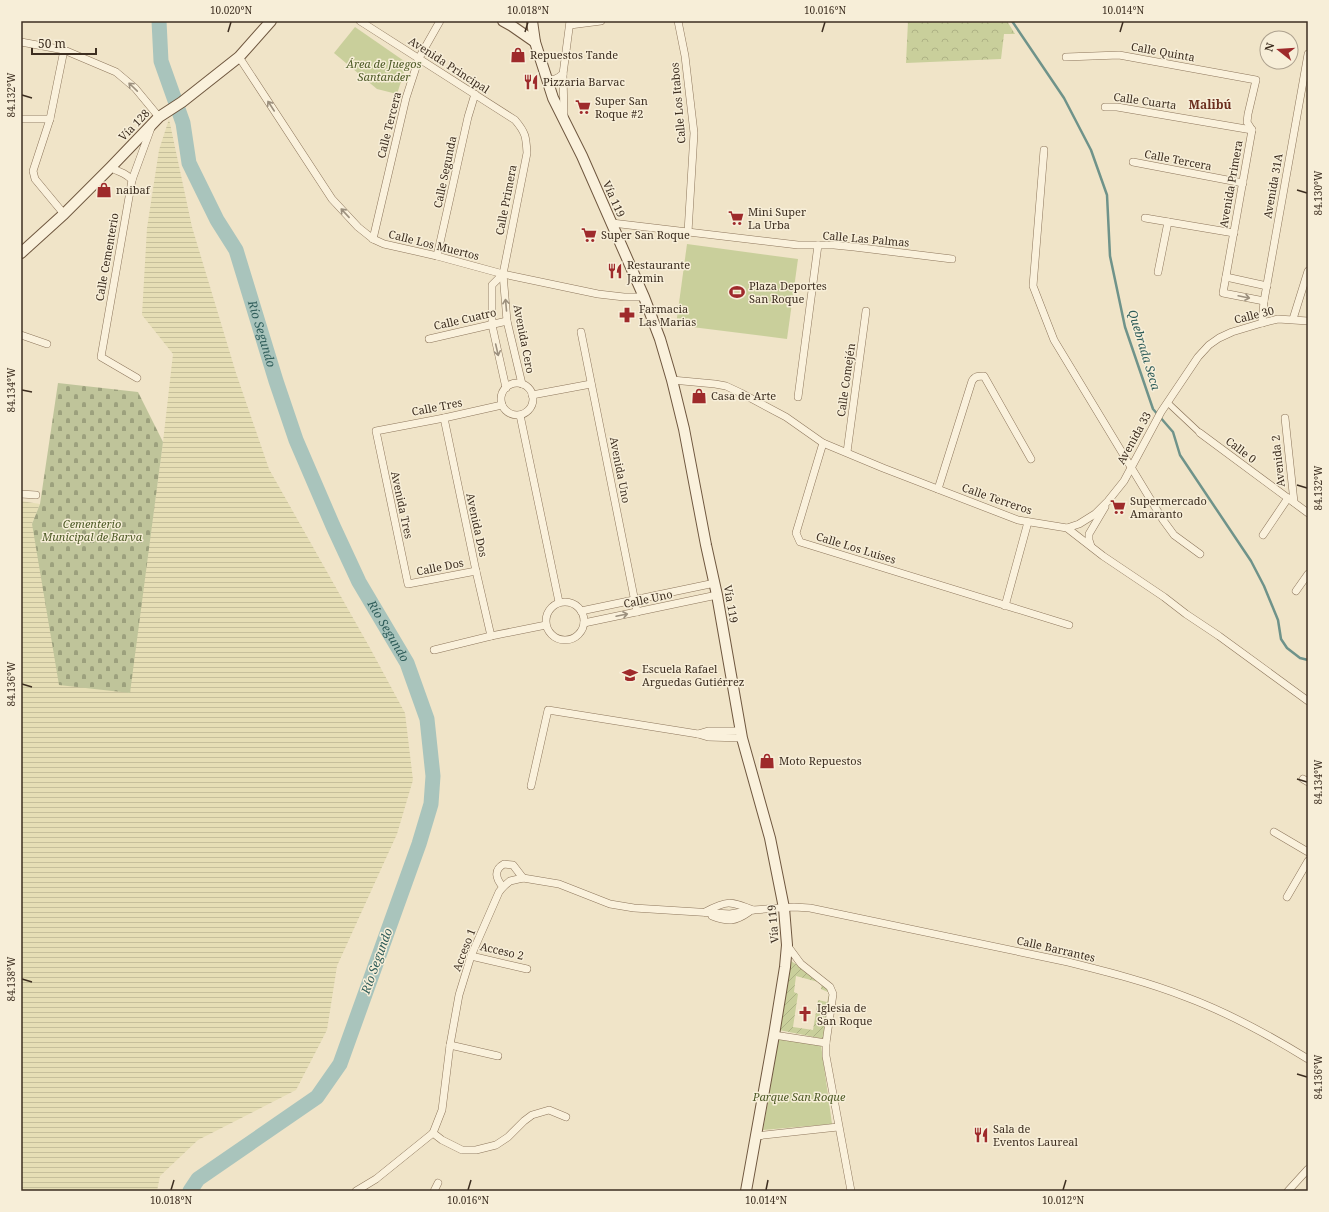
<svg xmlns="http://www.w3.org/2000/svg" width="1329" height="1212" viewBox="0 0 1329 1212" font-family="'Noto Serif',serif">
	<defs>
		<pattern id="farmland-rules" width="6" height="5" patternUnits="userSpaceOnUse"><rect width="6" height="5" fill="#e6deb5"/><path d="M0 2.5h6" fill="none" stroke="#c6bf9b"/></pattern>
		<pattern id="forest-crowns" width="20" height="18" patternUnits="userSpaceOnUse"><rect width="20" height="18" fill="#c9cf9b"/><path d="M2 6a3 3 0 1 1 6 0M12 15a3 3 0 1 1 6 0" fill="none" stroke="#aeb285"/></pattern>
		<pattern id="cemetery-stones" width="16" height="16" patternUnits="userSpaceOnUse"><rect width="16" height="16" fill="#bfc49a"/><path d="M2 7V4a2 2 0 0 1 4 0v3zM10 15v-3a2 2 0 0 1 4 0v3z" fill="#9ca07d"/></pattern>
		<pattern id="garden-furrows" width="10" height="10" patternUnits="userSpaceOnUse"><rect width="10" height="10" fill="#c9cf9b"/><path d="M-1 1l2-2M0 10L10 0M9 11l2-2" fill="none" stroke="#aeb285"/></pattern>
	</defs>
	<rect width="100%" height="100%" fill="#f0e4c8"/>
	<!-- farmland -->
	<path fill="url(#farmland-rules)" d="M169 119 192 227 236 373 269 469 370 648 405 713 413 780 397 834 337 966 327 1030 296 1090 198 1140 160 1176 157 1191H21V501L40 504 32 524 129 693 163 442 173 354 142 315 147 228 159 150Z"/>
	<!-- forest -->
	<path fill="url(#forest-crowns)" d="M908 21H1007L1015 34H1004L1001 59 906 63Z"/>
	<!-- cemetery -->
	<path fill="url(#cemetery-stones)" d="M58 383 138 392 163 442 130 693 59 685 32 524 40 504Z"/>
	<!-- park -->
	<g fill="#c9cf9b">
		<path d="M355 27 407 63 397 94 377 89 334 53Z"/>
		<path d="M687 244 798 259 787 339 676 325Z"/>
		<path d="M779 1038 821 1045 832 1124 763 1130Z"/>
	</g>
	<!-- garden -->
	<path fill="url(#garden-furrows)" fill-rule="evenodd" d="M791 961C802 968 830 983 831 996L824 1039 779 1030ZM796 976 822 983 821 989 828 992 829 995 827 1002 818 1000 813 1030 793 1027 798 994 794 992Z"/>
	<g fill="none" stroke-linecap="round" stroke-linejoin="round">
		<!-- stream -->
		<path stroke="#6f938a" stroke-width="2.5" d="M1012 21 1064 98 1091 150 1107 195 1110 256 1125 327 1153 409 1173 432 1180 455 1251 561 1264 586 1278 620 1281 639 1287 648 1300 658 1308 660"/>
		<!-- river -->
		<path stroke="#a9c4bc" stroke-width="15" id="s1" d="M159 21 161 61 183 123 189 163 217 220 236 250 276 381 296 440 333 526 359 582 407 663 427 719 433 776 431 804 419 844 340 1064 317 1097 198 1179 190 1191"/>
		<defs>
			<path id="pedestrian" d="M1168 403 1200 433"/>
			<g id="minor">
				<path d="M360 21 515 120C526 133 526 137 527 153L503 274 507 321 522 384"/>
				<path d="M678 21 685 56 694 133 688 232"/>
				<path d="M570 25 601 21"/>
				<path d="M21 42 64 50 116 72 135 88 159 117"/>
				<path d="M239 57 332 199 358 227 373 239 384 244 437 256 503 274 598 294 624 297H644"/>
				<path d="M1066 57 1119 55 1256 80 1248 114 1247 122 1252 130 1223 293 1264 301"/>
				<path d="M546 79C554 80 557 79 563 74"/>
				<path d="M1105 107H1117L1252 130"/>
				<path d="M564 116 563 74 570 21"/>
				<path d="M21 119H50"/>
				<path d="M1044 150 1033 286 1054 340 1163 520 1174 535 1200 554"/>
				<path d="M1133 162 1243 183"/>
				<path d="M111 167C118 173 124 171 132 180"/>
				<path d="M64 214 35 179 33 171 50 119 64 50"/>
				<path d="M1145 218 1234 233"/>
				<path d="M612 223 798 245H834L854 247 952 259"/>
				<path d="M373 239 406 98 419 58 440 21"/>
				<path d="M437 256 468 117 475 94"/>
				<path d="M1158 272 1168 222"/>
				<path d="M503 274 492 285V325L506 388"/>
				<path d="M1226 277 1267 286"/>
				<path d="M1293 319 1308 271"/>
				<path d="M1262 323 1264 301 1308 54"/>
				<path d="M581 332 637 612"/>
				<path d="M21 335 47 344"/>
				<path d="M429 339 507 321"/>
				<path d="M137 378 101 357 132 180 151 128"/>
				<path d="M672 380 715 384 726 386 741 393 786 417 823 443 883 468 1018 520 1067 528 1103 556 1164 597 1186 614 1219 636 1308 701"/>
				<circle cx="517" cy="399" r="16"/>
				<path d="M532 395 591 384"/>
				<path d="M798 397 818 245"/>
				<path d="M520 415 559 602"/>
				<path d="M444 418 476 571 491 636"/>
				<path d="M1285 418 1294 502"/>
				<path d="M1200 433 1308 513"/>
				<path d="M823 443 796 533 800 542 1069 625"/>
				<path d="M847 452 866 311"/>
				<path d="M938 489 972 381C975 376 978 376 984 376L1031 459"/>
				<path d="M21 494 36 495"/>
				<path d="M1067 528 1079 524 1095 514 1108 501 1124 481 1161 412 1198 357 1209 345 1219 338 1232 332 1262 323 1278 319 1308 321"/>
				<path d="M1263 535 1288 498"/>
				<path d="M1091 546 1089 540V534L1105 507"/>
				<path d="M476 571 408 584 376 431 444 418 502 405"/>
				<path d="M1296 591 1308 574"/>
				<circle cx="565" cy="621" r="19"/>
				<path d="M1005 606 1028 522"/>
				<path d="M581 611 715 583"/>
				<path d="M584 623 717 595"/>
				<path d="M434 650 491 636 546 625"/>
				<path d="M698 734 708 731H741"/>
				<path d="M1303 779 1308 782"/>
				<path d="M531 786 548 710 698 734 708 737 742 738"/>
				<path d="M1274 832 1308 852"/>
				<path d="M503 887C496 879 493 870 504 864L513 865 523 878"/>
				<path d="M1287 897 1308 861"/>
				<path d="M705 912C727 900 730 901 753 910"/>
				<path d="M712 916C728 922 735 922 749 912"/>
				<path d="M787 945 801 964 830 987 833 994 826 1043V1056L851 1191"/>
				<path d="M471 956 527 969"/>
				<path d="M774 1035 826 1043"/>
				<path d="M450 1045 498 1056"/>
				<path d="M433 1133 442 1140 462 1150H476L496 1145 508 1137 524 1121 532 1115 549 1110 566 1117"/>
				<path d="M756 1136 838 1127"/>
				<path d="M356 1191 376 1179 433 1133 442 1110 450 1045 459 995 471 956 499 892 503 887 510 881 523 878 559 884 610 904 634 908 730 914 753 910 794 907 810 908 1068 962C1108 972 1148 982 1186 997 1229 1013 1269 1035 1308 1059"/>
				<path d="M434 1191 438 1183"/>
				<path d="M1288 1191 1308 1169"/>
			</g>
			<g id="secondary">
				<path d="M503 21 512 26 535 42"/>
				<path d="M532 21 535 42 553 98 582 156 644 297 660 339 672 380 684 429 706 545 717 595 742 738 770 838 784 908 787 945 785 967 774 1035 746 1191"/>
				<path d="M21 253 64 214 111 167 159 117 182 102 239 57 271 21"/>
			</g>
		</defs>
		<!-- pedestrian casing -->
		<use href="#pedestrian" stroke="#8d765c" stroke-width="7"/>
		<!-- minor casing -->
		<use href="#minor" stroke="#8d765c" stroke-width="8"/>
		<!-- secondary casing -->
		<use href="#secondary" stroke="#6f573f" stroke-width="12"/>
		<!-- pedestrian -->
		<use href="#pedestrian" stroke="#faf1dc" stroke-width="5.5"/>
		<!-- minor -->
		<use href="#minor" stroke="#faf1dc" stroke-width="7"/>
		<!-- secondary -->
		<use href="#secondary" stroke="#faf1dc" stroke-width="10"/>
	</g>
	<!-- one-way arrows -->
	<defs><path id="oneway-shaft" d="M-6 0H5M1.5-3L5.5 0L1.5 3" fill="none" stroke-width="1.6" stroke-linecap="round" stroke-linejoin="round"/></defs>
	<g stroke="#9c907e">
		<use href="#oneway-shaft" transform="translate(133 87) rotate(-136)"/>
		<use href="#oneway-shaft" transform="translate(271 106) rotate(-123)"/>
		<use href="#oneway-shaft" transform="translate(345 213) rotate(-133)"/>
		<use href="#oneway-shaft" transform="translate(1244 297) rotate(12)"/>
		<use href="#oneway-shaft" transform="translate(506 305) rotate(-95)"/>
		<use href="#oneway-shaft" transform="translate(497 350) rotate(77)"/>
		<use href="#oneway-shaft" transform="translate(622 615) rotate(-12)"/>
	</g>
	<!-- ticks -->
	<path fill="none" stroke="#3d2e20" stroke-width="1.5" d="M228 32 231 22M525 32 528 22M822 32 825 22M1120 32 1123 22M22 95 32 98M1297 190 1307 193M22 390 32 392M1297 485 1307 488M22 684 32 687M1297 779 1307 782M22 979 32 982M1297 1074 1307 1077M171 1190 174 1180M468 1190 471 1180M766 1190 768 1180M1063 1190 1066 1180"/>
	<!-- icons -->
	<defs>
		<symbol id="shop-bare" viewBox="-9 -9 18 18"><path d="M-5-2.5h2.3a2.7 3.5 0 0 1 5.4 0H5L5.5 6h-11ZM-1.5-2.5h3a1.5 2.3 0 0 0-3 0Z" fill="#9e2a2b" stroke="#f7eed8" stroke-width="2.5" paint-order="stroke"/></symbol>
		<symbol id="restaurant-bare" viewBox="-9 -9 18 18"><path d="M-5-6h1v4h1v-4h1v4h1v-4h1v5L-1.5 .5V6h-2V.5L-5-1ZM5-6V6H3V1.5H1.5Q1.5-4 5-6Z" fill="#9e2a2b" stroke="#f7eed8" stroke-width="2.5" paint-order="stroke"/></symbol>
		<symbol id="supermarket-bare" viewBox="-9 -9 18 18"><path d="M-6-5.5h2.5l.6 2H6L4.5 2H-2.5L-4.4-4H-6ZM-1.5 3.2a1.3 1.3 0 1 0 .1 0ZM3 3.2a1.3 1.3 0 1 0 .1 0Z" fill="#9e2a2b" stroke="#f7eed8" stroke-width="2.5" paint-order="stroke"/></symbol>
		<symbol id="stadium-bare" viewBox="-9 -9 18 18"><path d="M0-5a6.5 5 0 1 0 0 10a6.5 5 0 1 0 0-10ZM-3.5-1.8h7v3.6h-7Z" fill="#9e2a2b" stroke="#f7eed8" stroke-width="2.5" paint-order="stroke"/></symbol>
		<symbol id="pharmacy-bare" viewBox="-9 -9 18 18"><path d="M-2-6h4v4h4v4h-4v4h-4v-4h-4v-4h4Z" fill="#9e2a2b" stroke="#f7eed8" stroke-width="2.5" paint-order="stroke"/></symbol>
		<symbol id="school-bare" viewBox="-9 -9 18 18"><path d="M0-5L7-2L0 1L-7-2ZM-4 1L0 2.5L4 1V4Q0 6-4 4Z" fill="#9e2a2b" stroke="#f7eed8" stroke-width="2.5" paint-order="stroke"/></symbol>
		<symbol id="church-bare" viewBox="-9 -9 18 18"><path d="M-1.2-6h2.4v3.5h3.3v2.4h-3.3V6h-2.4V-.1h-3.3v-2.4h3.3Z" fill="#9e2a2b" stroke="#f7eed8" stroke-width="2.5" paint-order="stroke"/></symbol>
	</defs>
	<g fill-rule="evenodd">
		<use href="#shop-bare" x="507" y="44" width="22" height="22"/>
		<use href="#restaurant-bare" x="520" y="71" width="22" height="22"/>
		<use href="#supermarket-bare" x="572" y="96" width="22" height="22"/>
		<use href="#shop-bare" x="93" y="179" width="22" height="22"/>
		<use href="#supermarket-bare" x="725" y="207" width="22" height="22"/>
		<use href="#supermarket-bare" x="578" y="224" width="22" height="22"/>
		<use href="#restaurant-bare" x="604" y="260" width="22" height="22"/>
		<use href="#stadium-bare" x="726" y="281" width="22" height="22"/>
		<use href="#pharmacy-bare" x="616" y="304" width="22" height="22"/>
		<use href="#shop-bare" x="688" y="385" width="22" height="22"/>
		<use href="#supermarket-bare" x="1107" y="496" width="22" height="22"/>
		<use href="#school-bare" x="619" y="664" width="22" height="22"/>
		<use href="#shop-bare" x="756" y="750" width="22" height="22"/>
		<use href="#church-bare" x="794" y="1003" width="22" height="22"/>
		<use href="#restaurant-bare" x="970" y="1124" width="22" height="22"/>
	</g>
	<g text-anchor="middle" stroke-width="3" stroke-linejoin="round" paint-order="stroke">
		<!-- street labels -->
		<g font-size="11" fill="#3d2e20" stroke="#f7eed8">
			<text transform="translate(1163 52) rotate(10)" y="4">Calle Quinta</text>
			<text transform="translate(449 65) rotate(33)" y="4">Avenida Principal</text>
			<text transform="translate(1145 101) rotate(8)" y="4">Calle Cuarta</text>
			<text transform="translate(678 103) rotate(-95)" y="4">Calle Los Itabos</text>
			<text transform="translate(134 125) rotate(-46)" y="4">Vía 128</text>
			<text transform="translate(389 125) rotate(-76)" y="4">Calle Tercera</text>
			<text transform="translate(1178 160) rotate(11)" y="4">Calle Tercera</text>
			<text transform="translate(445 172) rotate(-78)" y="4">Calle Segunda</text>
			<text transform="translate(1231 184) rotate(-80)" y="4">Avenida Primera</text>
			<text transform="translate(1273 186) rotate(-80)" y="4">Avenida 31A</text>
			<text transform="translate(614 199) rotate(66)" y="4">Vía 119</text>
			<text transform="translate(506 200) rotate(-79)" y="4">Calle Primera</text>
			<text transform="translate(866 239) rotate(5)" y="4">Calle Las Palmas</text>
			<text transform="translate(434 245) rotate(14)" y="4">Calle Los Muertos</text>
			<text transform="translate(107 257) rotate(-80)" y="4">Calle Cementerio</text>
			<text transform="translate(1254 315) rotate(-14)" y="4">Calle 30</text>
			<text transform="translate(465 319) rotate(-13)" y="4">Calle Cuatro</text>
			<text transform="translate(524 339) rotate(79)" y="4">Avenida Cero</text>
			<text transform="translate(846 380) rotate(-82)" y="4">Calle Comején</text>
			<text transform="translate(437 407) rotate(-11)" y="4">Calle Tres</text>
			<text transform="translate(1134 438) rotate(-61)" y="4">Avenida 33</text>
			<text transform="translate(1241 450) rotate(37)" y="4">Calle 0</text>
			<text transform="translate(1278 461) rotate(-96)" y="4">Avenida 2</text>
			<text transform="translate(620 470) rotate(79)" y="4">Avenida Uno</text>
			<text transform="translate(997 499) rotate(19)" y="4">Calle Terreros</text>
			<text transform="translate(402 505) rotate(78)" y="4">Avenida Tres</text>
			<text transform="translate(477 525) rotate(78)" y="4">Avenida Dos</text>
			<text transform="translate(856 548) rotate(17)" y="4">Calle Los Luises</text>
			<text transform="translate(440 567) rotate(-11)" y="4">Calle Dos</text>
			<text transform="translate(648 599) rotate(-12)" y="4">Calle Uno</text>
			<text transform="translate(731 604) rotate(80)" y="4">Vía 119</text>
			<text transform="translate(773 924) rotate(-95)" y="4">Vía 119</text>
			<text transform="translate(1056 949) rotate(13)" y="4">Calle Barrantes</text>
			<text transform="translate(464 950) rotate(-69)" y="4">Acceso 1</text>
			<text transform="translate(502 951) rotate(13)" y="4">Acceso 2</text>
		</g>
		<!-- poi labels -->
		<g font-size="11" fill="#3d2e20" stroke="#f7eed8" text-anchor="start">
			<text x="530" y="59">Repuestos Tande</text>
			<text x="543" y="86">Pizzaria Barvac</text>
			<text x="595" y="105">Super San<tspan x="595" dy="13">Roque #2</tspan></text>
			<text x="116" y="194">naibaf</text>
			<text x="748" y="216">Mini Super<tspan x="748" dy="13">La Urba</tspan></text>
			<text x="601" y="239">Super San Roque</text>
			<text x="627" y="269">Restaurante<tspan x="627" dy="13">Jazmin</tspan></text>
			<text x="749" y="290">Plaza Deportes<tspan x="749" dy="13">San Roque</tspan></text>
			<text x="639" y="313">Farmacia<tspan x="639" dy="13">Las Marias</tspan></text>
			<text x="711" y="400">Casa de Arte</text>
			<text x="1130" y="505">Supermercado<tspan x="1130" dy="13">Amaranto</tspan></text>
			<text x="642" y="673">Escuela Rafael<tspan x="642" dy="13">Arguedas Gutiérrez</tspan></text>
			<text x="779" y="765">Moto Repuestos</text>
			<text x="817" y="1012">Iglesia de<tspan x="817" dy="13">San Roque</tspan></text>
			<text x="993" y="1133">Sala de<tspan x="993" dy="13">Eventos Laureal</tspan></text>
		</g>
		<!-- park labels -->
		<g font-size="11" font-style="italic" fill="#4d5a26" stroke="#f7eed8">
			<text x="384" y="68">Área de Juegos<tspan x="384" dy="13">Santander</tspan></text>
			<text x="92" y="528">Cementerio<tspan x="92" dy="13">Municipal de Barva</tspan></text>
			<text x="799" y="1101">Parque San Roque</text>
		</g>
		<!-- neighbourhood labels -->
		<g font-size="12" font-weight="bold" fill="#6b2e1e" stroke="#f7eed8">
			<text x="1210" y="109">Malibú</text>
		</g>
		<!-- water labels -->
		<g font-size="12" font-style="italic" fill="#2f5d5a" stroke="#f7eed8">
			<text dy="4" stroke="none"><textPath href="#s1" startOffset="333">Río Segundo</textPath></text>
			<text transform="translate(1144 350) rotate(73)" y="4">Quebrada Seca</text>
			<text dy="4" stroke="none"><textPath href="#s1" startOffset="657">Río Segundo</textPath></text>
			<text transform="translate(377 961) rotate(-70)" y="4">Río Segundo</text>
		</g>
	</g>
	<!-- border -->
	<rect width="1329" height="1212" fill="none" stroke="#f7eed8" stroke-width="44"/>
	<!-- north arrow -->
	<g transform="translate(1279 50) rotate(287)"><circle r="19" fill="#f7eed8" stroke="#ada18e"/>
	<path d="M0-3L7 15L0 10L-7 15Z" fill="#9e2a2b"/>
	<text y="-6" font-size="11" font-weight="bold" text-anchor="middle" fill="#3d2e20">N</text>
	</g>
	<!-- scale -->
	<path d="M32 48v6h64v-6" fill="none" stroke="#3d2e20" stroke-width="2"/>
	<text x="38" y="48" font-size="12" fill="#3d2e20" stroke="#f7eed8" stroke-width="3" paint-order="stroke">50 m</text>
	<rect x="22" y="22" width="1285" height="1168" fill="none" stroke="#3d2e20" stroke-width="1.5"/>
	<g font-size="10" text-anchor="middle" fill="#3d2e20">
		<text x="231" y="14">10.020°N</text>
		<text x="528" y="14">10.018°N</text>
		<text x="825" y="14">10.016°N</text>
		<text x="1123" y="14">10.014°N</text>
		<text transform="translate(11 95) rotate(-90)" y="4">84.132°W</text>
		<text transform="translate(1318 193) rotate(-90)" y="4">84.130°W</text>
		<text transform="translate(11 390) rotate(-90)" y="4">84.134°W</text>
		<text transform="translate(1318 488) rotate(-90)" y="4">84.132°W</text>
		<text transform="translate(11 684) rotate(-90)" y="4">84.136°W</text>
		<text transform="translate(1318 782) rotate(-90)" y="4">84.134°W</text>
		<text transform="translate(11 979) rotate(-90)" y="4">84.138°W</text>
		<text transform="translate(1318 1077) rotate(-90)" y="4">84.136°W</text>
		<text x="171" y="1204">10.018°N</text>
		<text x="468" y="1204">10.016°N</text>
		<text x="766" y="1204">10.014°N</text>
		<text x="1063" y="1204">10.012°N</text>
	</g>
</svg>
